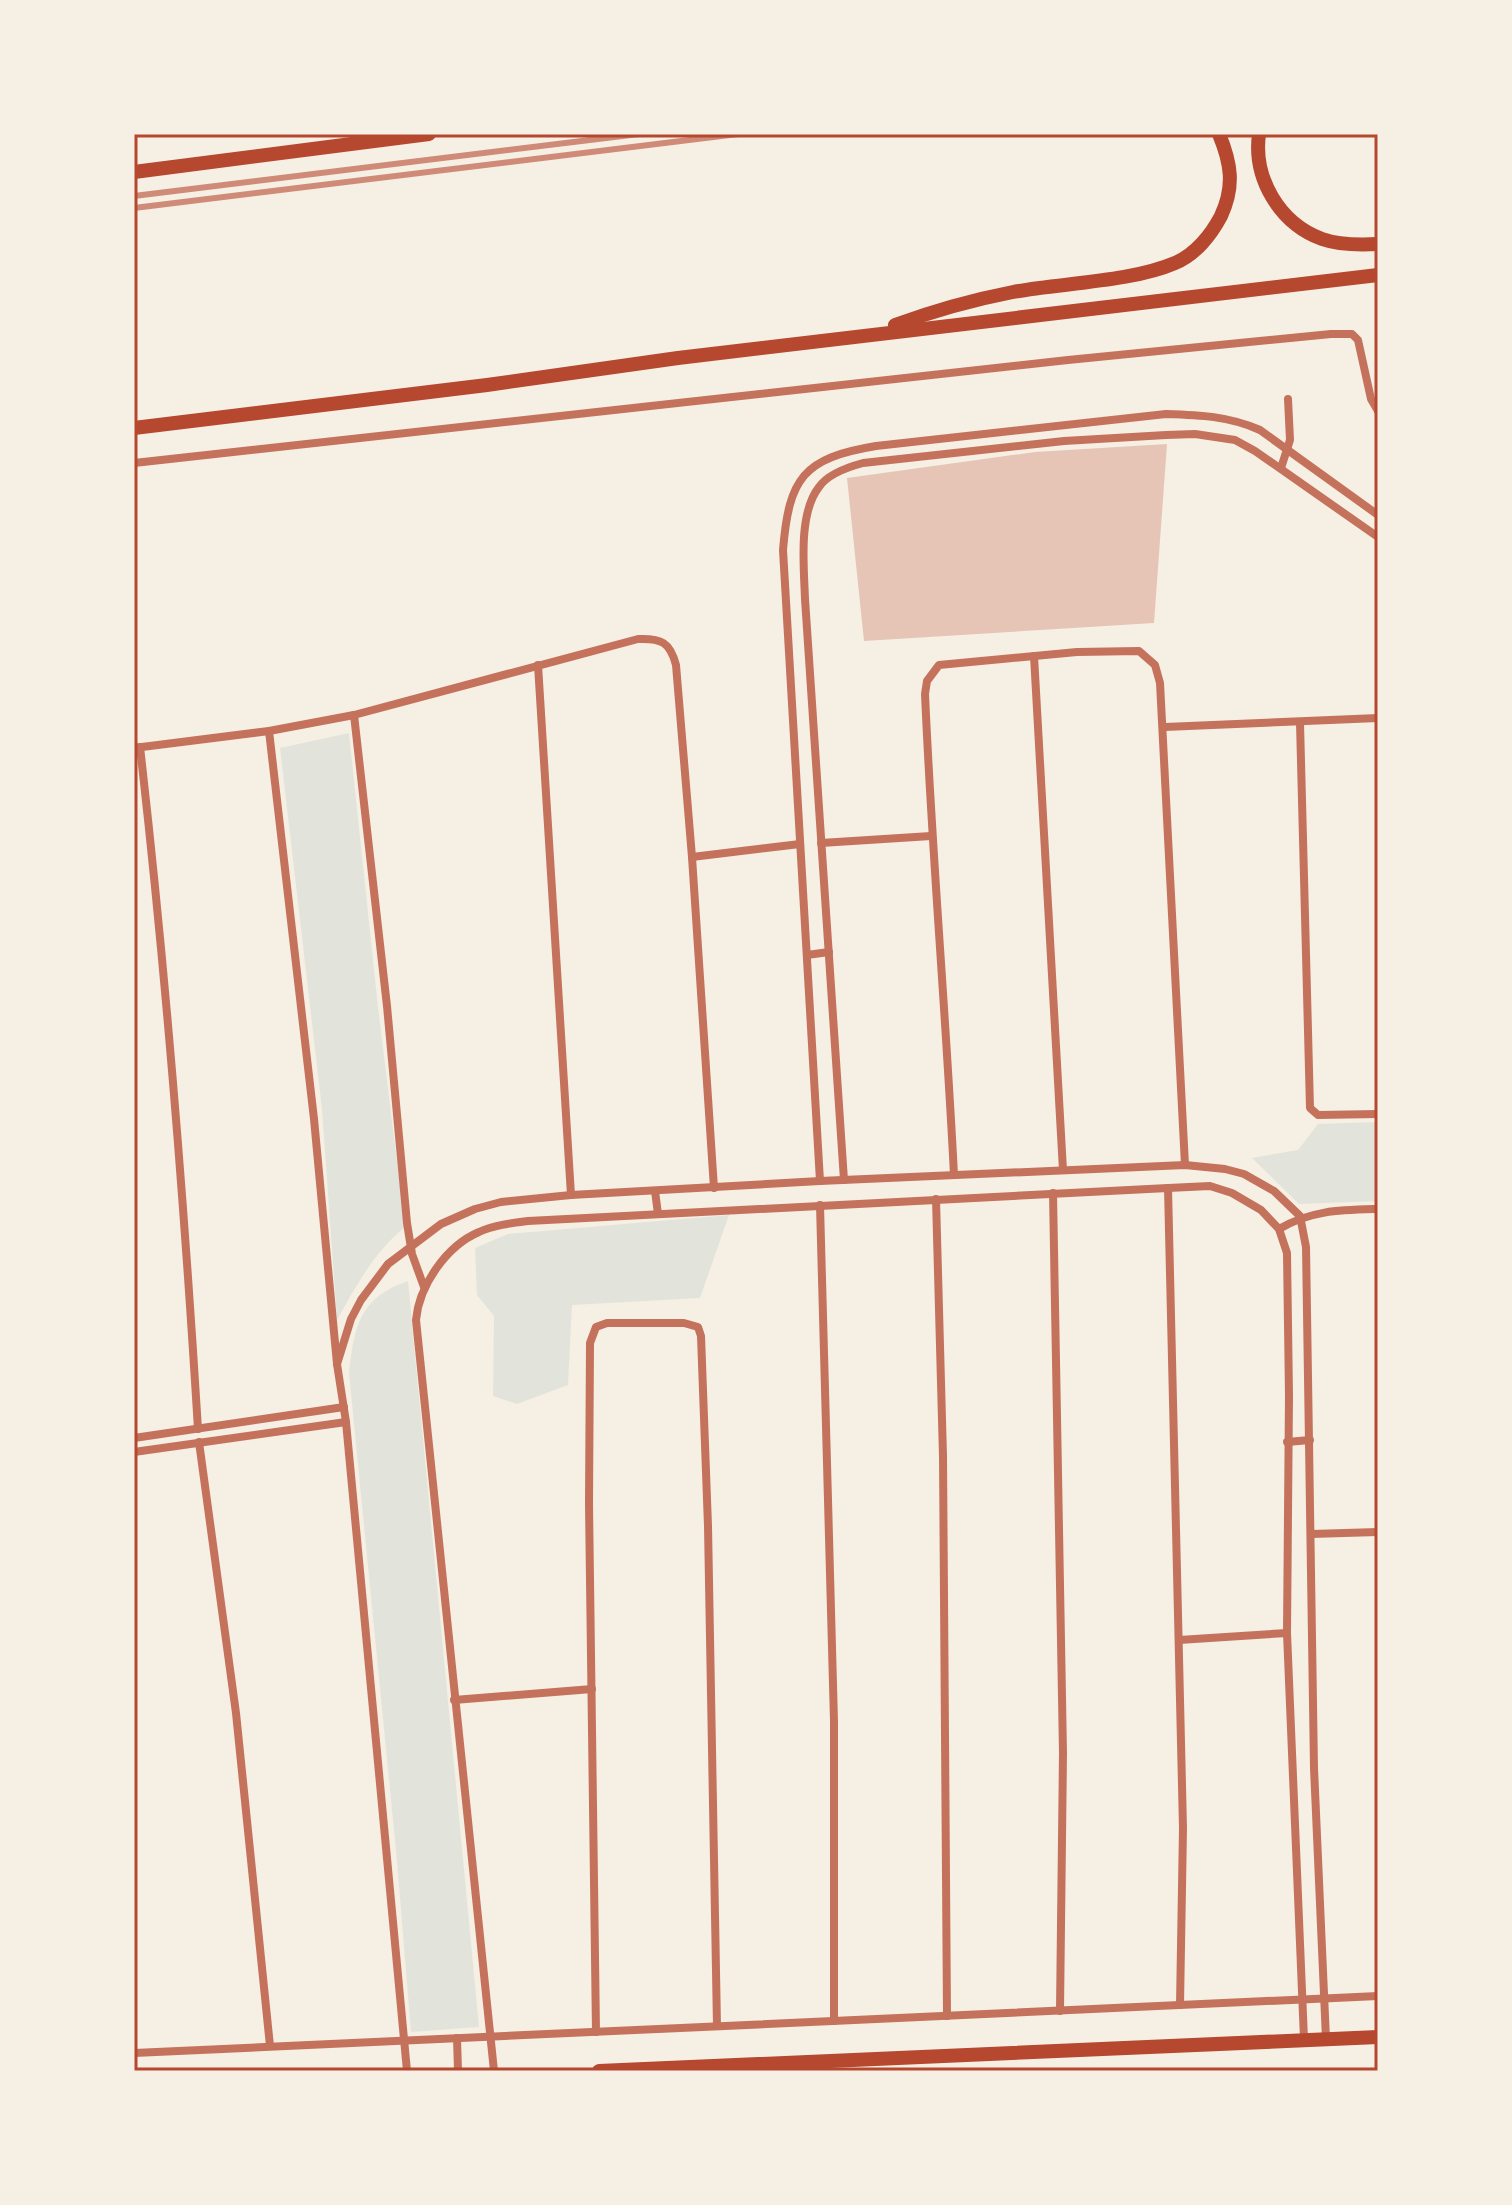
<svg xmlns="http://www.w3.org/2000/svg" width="1512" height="2205" viewBox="0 0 1512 2205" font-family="Cabin,sans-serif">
	<rect width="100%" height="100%" fill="#f6efe4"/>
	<!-- green -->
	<g fill="#e2e4dc">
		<path d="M349 733 378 1007 405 1227C374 1252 356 1286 337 1320L322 1109 280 748Z"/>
		<path d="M1378 1122V1201L1299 1204 1252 1158 1298 1150 1318 1124Z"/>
		<path d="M729 1215 700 1298 572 1305 568 1385 517 1404 493 1396 494 1316 477 1295 475 1248 508 1234Z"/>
		<path d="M408 1281 479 2027 411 2032 397 1861 349 1373C354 1326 360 1297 408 1281Z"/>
	</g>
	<!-- building -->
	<path fill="#e6c5b7" d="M1167 444 1154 623 864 641 847 478 1035 452Z"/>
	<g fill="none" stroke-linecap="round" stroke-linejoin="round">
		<!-- minor -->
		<g stroke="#c5725c" stroke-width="8">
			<path d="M134 463 1068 360 1331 334H1352L1358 340 1371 399 1378 411"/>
			<path d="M1281 468 1290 440 1288 399"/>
			<path d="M1034 656 1063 1170"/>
			<path d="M538 665 571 1195"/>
			<path d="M354 715 387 1006 407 1223 412 1254 424 1287"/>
			<path d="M1300 723 1310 1108 1318 1115 1378 1114"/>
			<path d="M1165 727 1378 718"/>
			<path d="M269 731 314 1119 337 1364 346 1422 407 2071"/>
			<path d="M140 747C166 974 184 1201 198 1429"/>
			<path d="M134 748 269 731 354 715 638 639C661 638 670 642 676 665L692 857 714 1188"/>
			<path d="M821 843 931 836"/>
			<path d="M692 857 800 844"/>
			<path d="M807 955 829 952"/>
			<path d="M954 1175C946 1015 932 855 925 694L927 681 939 665 1077 652 1139 651 1155 665 1160 683 1185 1165"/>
			<path d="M844 1180 805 599C804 567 798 514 819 487 828 474 848 467 863 463L1064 441 1166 435 1195 434 1235 440 1255 451 1378 537"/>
			<path d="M820 1181 783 550C789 478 803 458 876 446L1166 414C1199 415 1229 416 1260 430L1378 515"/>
			<path d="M1168 1188 1183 1828 1180 2005"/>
			<path d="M655 1191 658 1214"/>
			<path d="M1053 1193 1063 1753 1060 2011"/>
			<path d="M936 1199 943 1456 947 2016"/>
			<path d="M820 1205 834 1721V2021"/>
			<path d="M1279 1229C1311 1210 1341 1210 1378 1209"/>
			<path d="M337 1364 351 1319 361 1300 388 1264 441 1224 475 1209 501 1202 571 1195 820 1181 1185 1165 1225 1169 1244 1174 1274 1191 1300 1216 1306 1247 1314 1768 1326 2039"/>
			<path d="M134 1438 344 1407"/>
			<path d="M199 1442 236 1713 270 2046"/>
			<path d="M1287 1442 1310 1440"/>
			<path d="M134 1452 346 1422"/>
			<path d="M1311 1534 1378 1532"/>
			<path d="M1179 1640 1287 1633"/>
			<path d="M454 1700 592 1689"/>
			<path d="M596 2032 589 1504 590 1343 596 1327 607 1323H684L698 1327 701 1336 708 1526 717 2026"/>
			<path d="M457 2038 458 2071"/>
			<path d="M134 2053 1378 1996"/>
			<path d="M494 2071 416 1320C419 1286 446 1246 479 1232 494 1225 512 1223 528 1221L1168 1188 1210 1186 1232 1193 1261 1210 1279 1229 1287 1253 1289 1395 1287 1633 1304 2039"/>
		</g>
		<!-- secondary -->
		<g stroke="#b5482f" stroke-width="14">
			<path d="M1259 134C1253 178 1279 223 1322 239 1339 245 1360 245 1378 244"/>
			<path d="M134 172 429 134"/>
			<path d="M895 325C933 311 972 300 1013 292 1061 283 1131 282 1175 263 1195 255 1211 235 1221 216 1235 186 1231 163 1219 134"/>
			<path d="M134 428 487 385 678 358 1378 275"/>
			<path d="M599 2071 1378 2037"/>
		</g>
		<!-- rail -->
		<g stroke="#cf8b77" stroke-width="6">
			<path d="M134 196 639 134"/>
			<path d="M134 208 738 134"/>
		</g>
	</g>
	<!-- border -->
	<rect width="1512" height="2205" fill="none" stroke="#f6efe4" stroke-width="272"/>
	<rect x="136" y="136" width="1240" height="1933" fill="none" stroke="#b5482f" stroke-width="3"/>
</svg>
